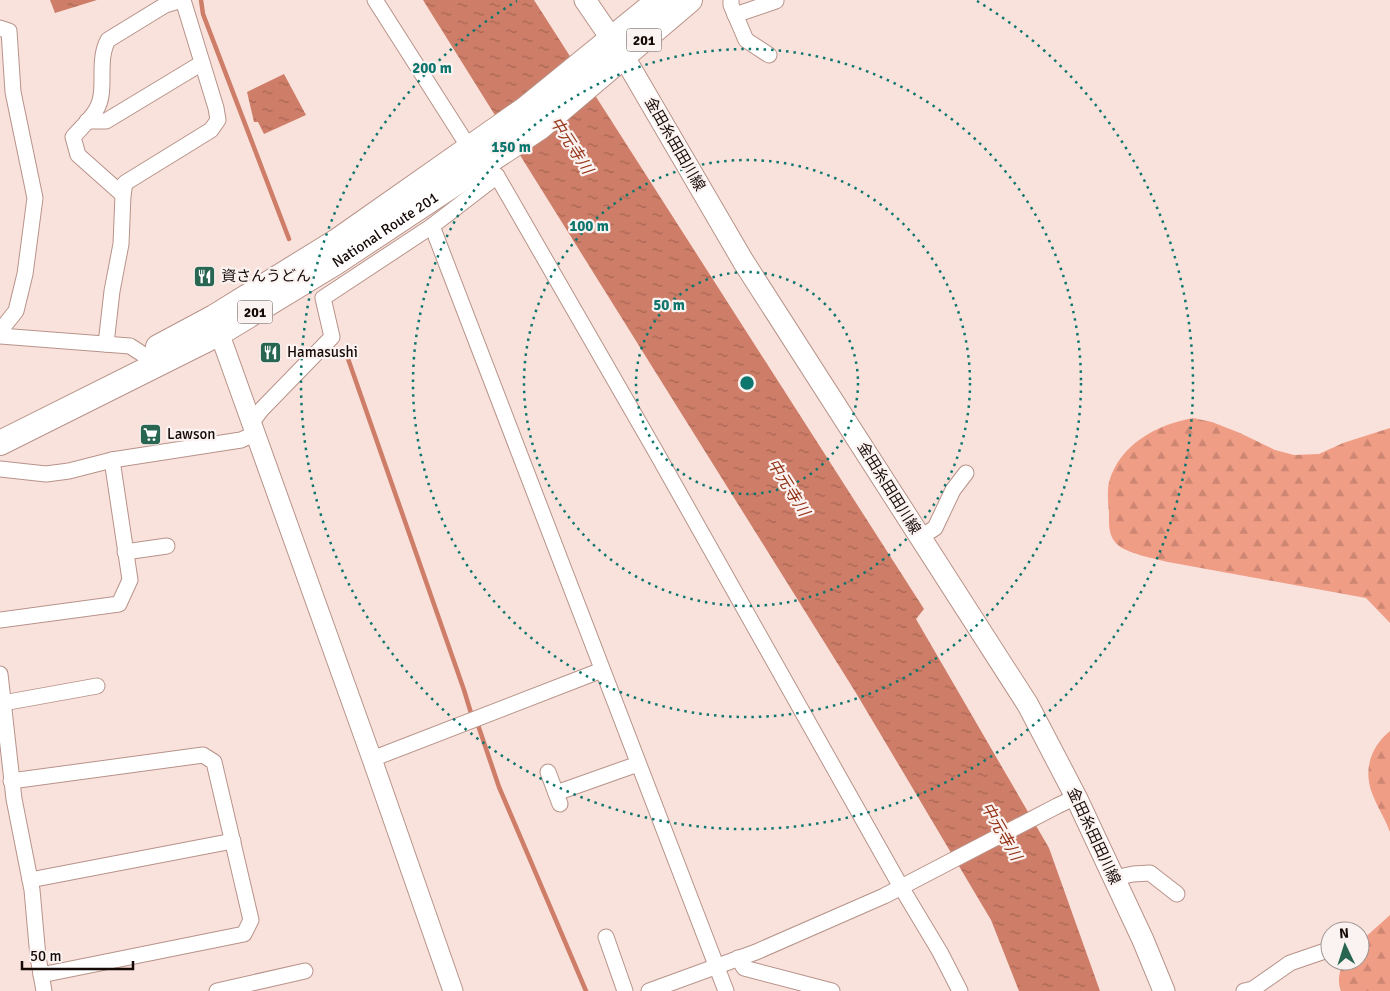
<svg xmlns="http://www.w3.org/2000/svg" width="1390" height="991" viewBox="0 0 1390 991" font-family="Signika,'Noto Sans JP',sans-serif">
	<defs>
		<pattern id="forest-firs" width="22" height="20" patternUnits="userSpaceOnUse" patternTransform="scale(1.25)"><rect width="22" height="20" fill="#f09d86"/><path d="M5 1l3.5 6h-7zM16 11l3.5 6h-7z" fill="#cd8672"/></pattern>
		<pattern id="water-ripples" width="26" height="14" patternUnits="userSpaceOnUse" patternTransform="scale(1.25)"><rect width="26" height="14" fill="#ce7e68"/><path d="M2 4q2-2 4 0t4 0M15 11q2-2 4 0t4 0" fill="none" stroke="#a66554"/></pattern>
	</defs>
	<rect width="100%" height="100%" fill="#fae2dc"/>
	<!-- forest -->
	<g fill="url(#forest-firs)">
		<path d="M1193 418 1212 422 1240 433 1275 450 1294 455 1319 454 1343 443 1390 428V623L1366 598 1168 562C1156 559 1126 553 1118 545 1108 536 1109 525 1109 513 1108 503 1107 491 1109 482 1120 444 1156 425 1193 418Z"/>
		<path d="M1390 731V832C1385 818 1377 807 1372 793 1363 770 1371 746 1390 731Z"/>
		<path d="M1390 915V991H1341C1337 982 1339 969 1345 961H1360V942Z"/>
	</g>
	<!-- water -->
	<g fill="url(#water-ripples)">
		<path d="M50 0H97L55 13Z"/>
		<path d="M423 0H534L924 609 916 619 1049 848 1100 991H1019L991 920 856 693Z"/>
		<path d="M284 74 306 115 264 134 258 122H254L247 92Z"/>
	</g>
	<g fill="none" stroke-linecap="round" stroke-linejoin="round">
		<!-- stream -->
		<g stroke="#ce7e68" stroke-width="4.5">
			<path d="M201 0 203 14 289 239"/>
			<path d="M346 353 464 690 474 723 478 725 499 787 586 991"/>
		</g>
		<defs>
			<g id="minor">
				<path d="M375 0 470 149 483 165 497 176 656 452 901 887 940 952 960 991"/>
				<path d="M731 0V5L746 40 769 55"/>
				<path d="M735 15 776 1"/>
				<path d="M0 28 9 31 13 92 35 198 25 274 16 311 4 326 0 327"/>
				<path d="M87 121H106L202 63"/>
				<path d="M123 195 125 183 211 130 218 120 216 108 183 0"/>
				<path d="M432 226 726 991"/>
				<path d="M0 336 130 346 144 355"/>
				<path d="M106 344 112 291 121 244 123 195 78 155 73 137C80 129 90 120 96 110 108 91 96 62 108 40L165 5 182 0"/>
				<path d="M252 422 262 409 332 337 323 298 432 226 497 176"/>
				<path d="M0 469 46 474 69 471 112 460 241 440 256 433"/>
				<path d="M921 537 935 528 953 490 966 473"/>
				<path d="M125 552 167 546"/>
				<path d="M0 620 119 604 130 580 112 460"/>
				<path d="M0 674 14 799 32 890 38 957 44 991"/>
				<path d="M3 703 97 686"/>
				<path d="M372 759 602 670"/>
				<path d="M548 772 560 804"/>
				<path d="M11 781 203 755 214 762 251 920 244 934 41 975"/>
				<path d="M556 793 638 764"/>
				<path d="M1114 878 1133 874 1150 873 1177 894"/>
				<path d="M30 880 233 841"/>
				<path d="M606 937 625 991"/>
				<path d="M738 958 744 968 832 991"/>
				<path d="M217 991 305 971"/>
				<path d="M649 991 756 952 884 896 1057 806 1076 797"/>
				<path d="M1244 991 1253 989 1290 963 1325 951"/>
			</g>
			<path id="tertiary" d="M215 321 372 759 453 991"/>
			<path id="secondary" d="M585 0 624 57 743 261 1028 705 1076 797 1143 940 1164 991"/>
			<g id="trunk">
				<path d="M158 347 214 317 337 241 525 109 659 0"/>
				<path id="s1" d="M0 443 220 333 335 263 539 128 690 0"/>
			</g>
		</defs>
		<!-- minor casing -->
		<use href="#minor" stroke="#b79389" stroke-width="17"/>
		<!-- tertiary casing -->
		<use href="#tertiary" stroke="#b79389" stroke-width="21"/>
		<!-- secondary casing -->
		<use href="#secondary" stroke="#b79389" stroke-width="23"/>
		<!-- trunk casing -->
		<use href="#trunk" stroke="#b79389" stroke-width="26"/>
		<!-- minor -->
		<use href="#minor" stroke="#fff" stroke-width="15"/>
		<!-- tertiary -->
		<use href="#tertiary" stroke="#fff" stroke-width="19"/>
		<!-- secondary -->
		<use href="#secondary" stroke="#fff" stroke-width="21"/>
		<!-- trunk -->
		<use href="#trunk" stroke="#fff" stroke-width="24"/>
	</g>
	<!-- distance rings -->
	<g fill="none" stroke="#0f766e" stroke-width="2.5" stroke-dasharray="2.5 5">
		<circle cx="747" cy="383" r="111"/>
		<circle cx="747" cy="383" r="223"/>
		<circle cx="747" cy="383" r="334"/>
		<path d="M977 1A446 446 0 1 1 517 1"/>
	</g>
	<!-- icons -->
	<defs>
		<symbol id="restaurant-square" viewBox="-11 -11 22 22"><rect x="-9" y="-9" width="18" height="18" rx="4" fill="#286651" stroke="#fbf3f1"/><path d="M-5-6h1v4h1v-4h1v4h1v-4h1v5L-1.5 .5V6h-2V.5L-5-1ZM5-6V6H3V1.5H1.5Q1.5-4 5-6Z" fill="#fff"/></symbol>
		<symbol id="supermarket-square" viewBox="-11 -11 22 22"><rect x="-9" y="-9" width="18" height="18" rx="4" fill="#286651" stroke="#fbf3f1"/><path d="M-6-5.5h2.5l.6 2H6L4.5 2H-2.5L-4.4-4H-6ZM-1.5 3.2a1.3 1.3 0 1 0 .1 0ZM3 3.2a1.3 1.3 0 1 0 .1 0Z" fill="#fff"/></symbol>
	</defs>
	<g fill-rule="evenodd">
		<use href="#restaurant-square" x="192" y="264" width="25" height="25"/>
		<use href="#restaurant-square" x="258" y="340" width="25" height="25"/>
		<use href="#supermarket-square" x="138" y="422" width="25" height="25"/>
	</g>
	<g text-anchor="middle" stroke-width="4.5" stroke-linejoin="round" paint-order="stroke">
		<!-- shield labels -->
		<g fill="#fbf3f1" stroke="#5b504d" stroke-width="1">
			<rect x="626.5" y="28.5" width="35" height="23" rx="4"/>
			<rect x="237.5" y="300.5" width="35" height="23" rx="4"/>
		</g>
		<g font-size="14" font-weight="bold" fill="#160a07">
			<text x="644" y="45">201</text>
			<text x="255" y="317">201</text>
		</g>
		<!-- street labels -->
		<g font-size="15" fill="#160a07" stroke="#fbf3f1">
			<text transform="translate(675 144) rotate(60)" y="5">金田糸田田川線</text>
			<text dy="5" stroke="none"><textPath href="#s1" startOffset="441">National Route 201</textPath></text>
			<text transform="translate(889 488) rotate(58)" y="5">金田糸田田川線</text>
			<text transform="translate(1094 836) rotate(65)" y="5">金田糸田田川線</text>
		</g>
		<!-- poi labels -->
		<g font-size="15" fill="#160a07" stroke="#fbf3f1" text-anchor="start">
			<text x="221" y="281">資さんうどん</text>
			<text x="287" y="357">Hamasushi</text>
			<text x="167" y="439">Lawson</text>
		</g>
		<!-- water labels -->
		<g font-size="16" font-style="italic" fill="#933217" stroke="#fbf3f1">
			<text transform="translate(572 145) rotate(57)" y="6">中元寺川</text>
			<text transform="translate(789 487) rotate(58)" y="6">中元寺川</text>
			<text transform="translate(1002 831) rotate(60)" y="6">中元寺川</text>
		</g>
	</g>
	<circle cx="747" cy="383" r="8" fill="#0f766e" stroke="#fbf3f1" stroke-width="2.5"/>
	<g font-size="15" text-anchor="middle" font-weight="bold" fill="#0f766e" stroke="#fbf3f1" stroke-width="4.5" stroke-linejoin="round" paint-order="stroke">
		<text x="432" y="73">200 m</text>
		<text x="511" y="152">150 m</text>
		<text x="589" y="231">100 m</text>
		<text x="669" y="310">50 m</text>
	</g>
	<!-- north arrow -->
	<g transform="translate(1345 946) rotate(356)"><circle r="24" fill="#fbf3f1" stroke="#9f9693"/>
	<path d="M0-4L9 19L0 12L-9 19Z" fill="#286651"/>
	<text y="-8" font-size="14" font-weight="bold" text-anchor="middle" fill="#160a07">N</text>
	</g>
	<!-- scale -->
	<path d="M22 961v8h111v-8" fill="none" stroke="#160a07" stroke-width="2.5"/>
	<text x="30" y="961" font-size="15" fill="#160a07" stroke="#fbf3f1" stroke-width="4" paint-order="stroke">50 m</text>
</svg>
